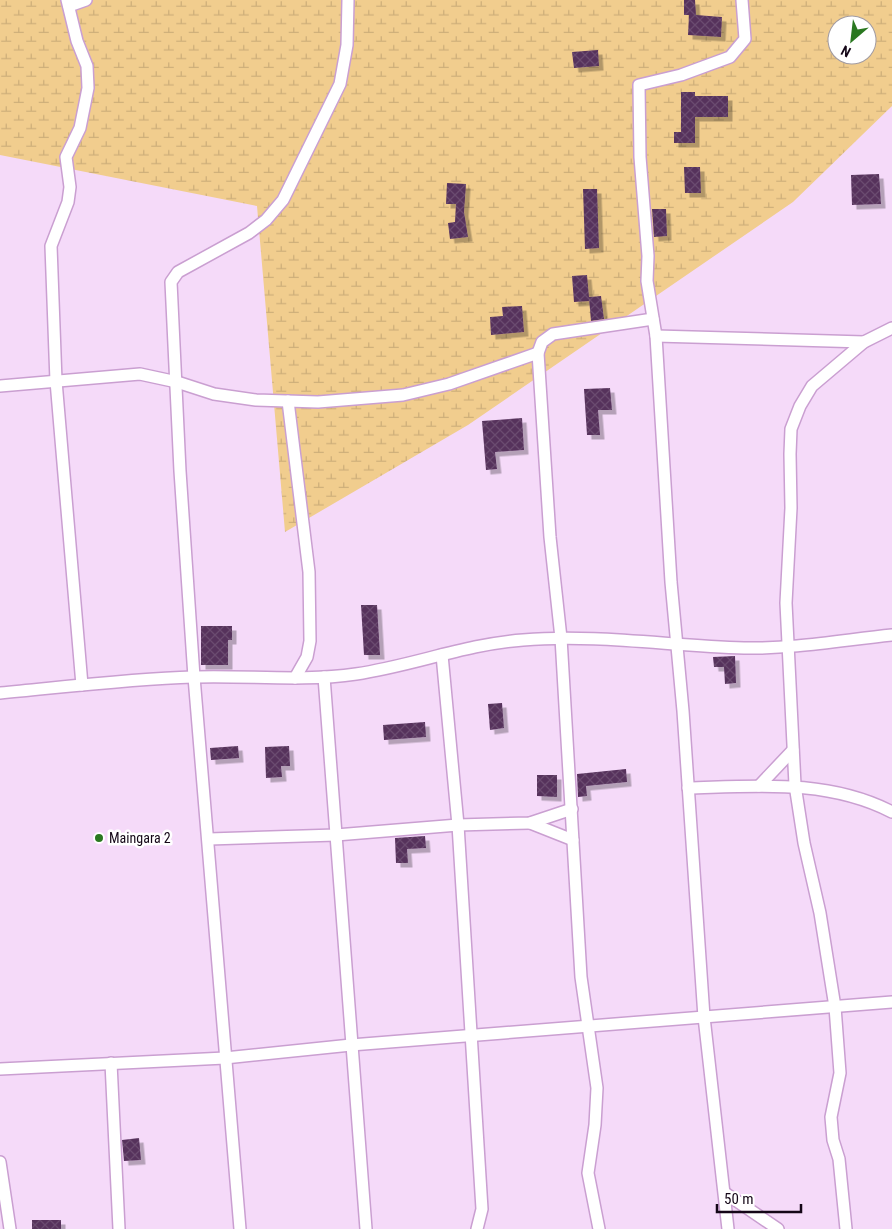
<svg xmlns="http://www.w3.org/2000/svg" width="892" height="1229" viewBox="0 0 892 1229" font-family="'Roboto Condensed',sans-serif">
	<defs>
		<pattern id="wetland-marsh" width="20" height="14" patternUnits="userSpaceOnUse" patternTransform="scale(1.25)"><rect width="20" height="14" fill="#f1cd8e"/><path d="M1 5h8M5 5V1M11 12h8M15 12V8" fill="none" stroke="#ceaf7a"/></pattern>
		<pattern id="building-cross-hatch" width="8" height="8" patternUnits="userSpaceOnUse" patternTransform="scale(1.25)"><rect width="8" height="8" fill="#56315c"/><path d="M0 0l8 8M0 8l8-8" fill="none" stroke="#6a4b6f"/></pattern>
		<filter id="shadow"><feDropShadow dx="4.5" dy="4.5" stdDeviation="0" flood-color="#0004"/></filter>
	</defs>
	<rect width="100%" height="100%" fill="#f5daf9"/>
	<!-- wetland -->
	<path fill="url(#wetland-marsh)" fill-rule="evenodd" d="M0 0H892V106L793 202 468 425 285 532 257 206 0 155ZM837 25H867V55H837Z"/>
	<!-- building -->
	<g fill="url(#building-cross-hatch)" filter="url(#shadow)">
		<path d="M684 0H695L696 15 722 17 721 37 688 35 689 15H684Z"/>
		<path d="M598 50 599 66 574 68 572 52Z"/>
		<path d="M681 92H695V96H728V117H695V143H674V132H681Z"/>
		<path d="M684 167H700L701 193H685Z"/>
		<path d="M879 174 881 204 852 205 851 175Z"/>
		<path d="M447 183 466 184 464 212 468 237 450 239 448 223 455 222 456 204H446Z"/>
		<path d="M583 189H597L599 248 585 249Z"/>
		<path d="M652 209H666L667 236 654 237Z"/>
		<path d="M587 275 589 297 601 296 604 319 591 321 589 298V301L574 302 572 276Z"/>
		<path d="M522 306 524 332 491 335 490 317 503 316 502 307Z"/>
		<path d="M610 388 612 410H598L600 435H587L584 389Z"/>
		<path d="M522 418 524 450 495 452 497 469 486 470 482 421Z"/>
		<path d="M361 605H377L380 655H364Z"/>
		<path d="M201 626H232V640H228V665H201Z"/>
		<path d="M735 656 736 683 725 684 724 667H714L713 657Z"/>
		<path d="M502 703 504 728 490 730 488 704Z"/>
		<path d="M425 722 426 737 384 740 383 725Z"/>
		<path d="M238 746 239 758 211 760 210 748Z"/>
		<path d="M289 746 290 766H281L282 777 266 778 265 747Z"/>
		<path d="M626 769 627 782 586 786 587 796 578 797 577 774Z"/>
		<path d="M537 775H557V797L537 796Z"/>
		<path d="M425 836 426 848 407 849 408 863H396L395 838Z"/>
		<path d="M139 1138 141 1160 124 1161 122 1140Z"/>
		<rect x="32" y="1220" width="29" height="9"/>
	</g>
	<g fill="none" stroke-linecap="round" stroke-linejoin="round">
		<defs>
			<g id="minor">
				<path d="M67 0 77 41 87 66 88 88 80 128 66 157 70 187 68 202 51 246 56 381 82 685"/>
				<path d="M69 6 86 0"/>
				<path d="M656 336 864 342"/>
				<path d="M0 386 140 374 177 382 214 394 256 400 318 402 403 395 449 384 538 353"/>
				<path d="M288 401 309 572 310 641 307 657 295 678"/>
				<path d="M442 655 458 825 482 1209 477 1229"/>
				<path d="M324 677 366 1229"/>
				<path d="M0 693C64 687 129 679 193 677 247 675 302 682 356 674 412 666 466 644 523 640 597 634 670 646 744 648 793 649 843 640 892 635"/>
				<path d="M759 786 793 750"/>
				<path d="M688 788C758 786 828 779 892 812"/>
				<path d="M530 823 573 840"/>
				<path d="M209 839 336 835 458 825 530 823 572 809"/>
				<path d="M111 1063 119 1229"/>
				<path d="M0 1069 225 1058 351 1045 892 1002"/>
				<path d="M0 1162 10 1229"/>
				<path d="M725 1193 778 1229"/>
				<path d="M240 1229 194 677 180 471 171 282 178 272 249 233 266 220 283 200 340 84 347 45 348 0"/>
				<path d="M599 1229 588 1173 595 1125 597 1088 581 977 561 638 550 537 538 353 542 342 553 334 653 319"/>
				<path d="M728 1229 704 1017 683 711 671 582 656 336 647 281 648 256 640 157 639 85 681 75 730 57 745 39 742 0"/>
				<path d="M846 1229 839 1159 833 1140 831 1117 840 1073 835 1007 820 913 804 843 795 785 786 603 791 508 790 454 791 429 800 406 812 386 864 342 892 328"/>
			</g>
		</defs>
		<!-- minor casing -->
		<use href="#minor" stroke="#ca9fd1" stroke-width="14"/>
		<!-- minor -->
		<use href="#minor" stroke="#fff" stroke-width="11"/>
	</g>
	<!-- markers -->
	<circle fill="#2a7820" stroke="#fff" stroke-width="2" cx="99" cy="838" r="5"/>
	<g text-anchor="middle" stroke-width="5" stroke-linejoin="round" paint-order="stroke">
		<!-- poi labels -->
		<g font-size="14" fill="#140617" stroke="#fff" text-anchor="start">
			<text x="109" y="843">Maingara 2</text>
		</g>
	</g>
	<!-- north arrow -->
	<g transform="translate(852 40) rotate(208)"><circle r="24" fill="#ffffff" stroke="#a19ba2"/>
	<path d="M0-4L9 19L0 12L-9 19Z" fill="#2a7820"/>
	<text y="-8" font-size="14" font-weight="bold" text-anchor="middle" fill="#140617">N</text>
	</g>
	<!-- scale -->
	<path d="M717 1204v8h84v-8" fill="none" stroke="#140617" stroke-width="2.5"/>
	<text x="724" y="1204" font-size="15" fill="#140617" stroke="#ffffff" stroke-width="4" paint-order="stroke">50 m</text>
</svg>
